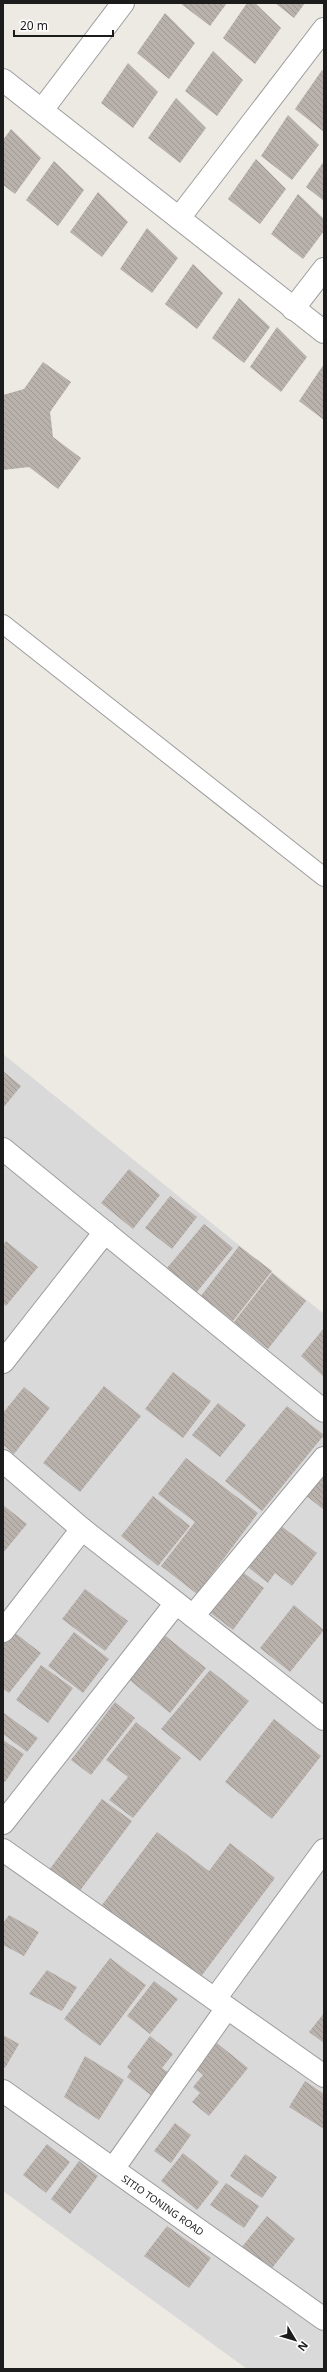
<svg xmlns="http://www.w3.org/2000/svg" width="327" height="2372" viewBox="0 0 327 2372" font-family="'Noto Sans',sans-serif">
	<defs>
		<pattern id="building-back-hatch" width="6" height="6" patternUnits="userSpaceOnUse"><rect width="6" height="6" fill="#b9b2ac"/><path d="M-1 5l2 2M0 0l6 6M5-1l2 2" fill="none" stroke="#9e9893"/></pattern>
	</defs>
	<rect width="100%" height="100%" fill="#eceae2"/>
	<!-- residential -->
	<path fill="#dad9d9" d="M3 1054 324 1314V2369H247L3 2191Z"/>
	<!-- building -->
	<g fill="url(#building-back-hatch)">
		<path d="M180 3H227L210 26Z"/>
		<path d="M247 3H255L281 28 255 64 223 38Z"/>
		<path d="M275 3H305L294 18Z"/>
		<path d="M165 13 195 43 169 79 137 53Z"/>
		<path d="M213 51 243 80 217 116 185 91Z"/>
		<path d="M128 63 158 92 133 128 101 103Z"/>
		<path d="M322 70 324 72V132L295 109Z"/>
		<path d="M176 98 206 128 180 163 148 138Z"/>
		<path d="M288 115 319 145 292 180 261 156Z"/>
		<path d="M11 129 41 158 15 194 3 185V140Z"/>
		<path d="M256 159 286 189 260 224 228 199Z"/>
		<path d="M54 161 84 190 58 226 26 200Z"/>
		<path d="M324 161V201L306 187Z"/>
		<path d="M98 192 128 222 102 257 70 232Z"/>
		<path d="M298 194 324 219V231L303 259 271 234Z"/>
		<path d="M147 228 178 258 152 293 120 269Z"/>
		<path d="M193 264 223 293 197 329 165 304Z"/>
		<path d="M239 298 270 327 244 363 212 338Z"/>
		<path d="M277 327 307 357 281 392 250 367Z"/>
		<path d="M43 362 71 382 50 412 53 437 81 458 58 489 29 467 3 470V395L24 389Z"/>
		<path d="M324 364V420L299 401Z"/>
		<path d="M3 1071 21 1086 3 1108Z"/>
		<path d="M129 1169 160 1195 133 1229 101 1203Z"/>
		<path d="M170 1196 197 1217 172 1249 145 1228Z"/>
		<path d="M204 1224 233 1248 196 1293 167 1268Z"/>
		<path d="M6 1241 38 1267 6 1306 3 1303V1245Z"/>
		<path d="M239 1246 272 1271 233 1321 201 1296Z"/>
		<path d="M272 1273 306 1301 268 1349 234 1322Z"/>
		<path d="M324 1328V1377L301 1356Z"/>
		<path d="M173 1372 211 1401 183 1438 145 1409Z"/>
		<path d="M104 1386 141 1416 80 1492 43 1463Z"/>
		<path d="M24 1387 50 1408 14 1454 3 1445V1413Z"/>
		<path d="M218 1403 246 1425 220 1457 192 1435Z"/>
		<path d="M287 1406 324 1435 262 1511 225 1481Z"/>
		<path d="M186 1458 258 1513 197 1594 161 1566 195 1522 158 1494Z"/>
		<path d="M324 1469V1510L304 1494Z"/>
		<path d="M153 1496 190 1526 158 1566 121 1536Z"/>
		<path d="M3 1505 27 1524 3 1553Z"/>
		<path d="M276 1522 317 1553 292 1586 275 1573 268 1583 244 1564Z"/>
		<path d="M236 1567 264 1588 233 1630 204 1608Z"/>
		<path d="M85 1589 128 1621 105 1651 62 1619Z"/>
		<path d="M294 1605 324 1630 290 1672 260 1648Z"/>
		<path d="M10 1629 41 1653 9 1693 3 1689V1638Z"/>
		<path d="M74 1632 109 1659 83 1693 48 1666Z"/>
		<path d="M163 1634 206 1668 170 1713 127 1678Z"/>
		<path d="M41 1665 73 1688 48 1723 16 1700Z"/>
		<path d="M210 1670 249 1701 200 1761 161 1729Z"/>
		<path d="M115 1702 135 1718 91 1775 71 1760Z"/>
		<path d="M4 1713 38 1738 27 1752 3 1734Z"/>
		<path d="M274 1719 321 1756 272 1819 225 1782Z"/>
		<path d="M136 1722 181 1758 133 1818 109 1800 128 1777 106 1760Z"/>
		<path d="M3 1740 24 1754 5 1782 3 1781Z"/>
		<path d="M102 1799 132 1821 79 1892 49 1870Z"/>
		<path d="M157 1832 209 1871 230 1843 275 1878 200 1978 102 1905Z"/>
		<path d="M9 1915 39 1932 24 1956 3 1945V1923Z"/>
		<path d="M110 1958 146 1985 100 2046 64 2019Z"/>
		<path d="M47 1970 77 1987 62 2011 29 1994Z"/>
		<path d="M154 1981 178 1999 150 2034 127 2016Z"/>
		<path d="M324 2013V2043L309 2032Z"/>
		<path d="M3 2035 19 2044 5 2068 3 2067Z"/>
		<path d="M150 2036 173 2054 162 2068 169 2073 152 2096 127 2077 131 2071 127 2067Z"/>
		<path d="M217 2043 248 2068 209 2116 192 2102 200 2093 193 2087 203 2075 196 2069Z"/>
		<path d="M85 2056 124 2080 99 2120 64 2097Z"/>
		<path d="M305 2081 324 2094V2129L289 2107Z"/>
		<path d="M175 2123 191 2135 171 2163 154 2151Z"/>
		<path d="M47 2144 70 2162 46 2193 23 2175Z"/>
		<path d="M183 2153 219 2182 197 2210 161 2181Z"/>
		<path d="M245 2154 277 2177 262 2198 230 2176Z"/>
		<path d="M79 2161 98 2176 70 2214 51 2199Z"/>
		<path d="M226 2183 259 2206 244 2228 210 2205Z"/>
		<path d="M267 2216 295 2239 269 2272 241 2248Z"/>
		<path d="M167 2226 211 2258 189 2288 144 2256Z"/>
	</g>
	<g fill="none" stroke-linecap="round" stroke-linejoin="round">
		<defs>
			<path id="service" d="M3 624 324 877"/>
			<g id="minor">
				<path d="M3 80 324 332"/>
				<path d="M42 110 123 3"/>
				<path d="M179 218 324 29"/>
				<path d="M293 309 324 269"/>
				<path d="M3 1149 324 1411"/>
				<path d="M3 1362 105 1232"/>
				<path d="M3 1461 82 1529 324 1719"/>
				<path d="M193 1616 324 1458"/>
				<path d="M3 1631 82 1529"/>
				<path d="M3 1823 176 1603"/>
				<path d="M3 1850 324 2076"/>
				<path d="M215 1999 324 1850"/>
				<path d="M3 2091 324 2319"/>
				<path d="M113 2169 227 2008"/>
			</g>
		</defs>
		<!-- service casing -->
		<use href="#service" stroke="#9d9d9d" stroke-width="20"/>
		<!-- minor casing -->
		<use href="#minor" stroke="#9d9d9d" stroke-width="24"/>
		<!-- service -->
		<use href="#service" stroke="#fff" stroke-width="18"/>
		<!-- minor -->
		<use href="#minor" stroke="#fff" stroke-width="22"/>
	</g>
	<g text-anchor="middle" stroke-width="4" stroke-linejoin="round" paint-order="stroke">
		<!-- street labels -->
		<g font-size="10" fill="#1c1c1c" stroke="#fff">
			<text transform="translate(163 2205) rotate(35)" y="4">SITIO TONING ROAD</text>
		</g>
	</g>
	<!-- border -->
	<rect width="327" height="2372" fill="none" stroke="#1c1c1c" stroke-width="8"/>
	<!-- north arrow -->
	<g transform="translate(295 2340) rotate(128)" stroke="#ffffff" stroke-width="3" paint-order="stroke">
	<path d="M0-3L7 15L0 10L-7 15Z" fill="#1c1c1c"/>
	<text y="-6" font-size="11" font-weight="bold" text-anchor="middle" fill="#1c1c1c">N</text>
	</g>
	<!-- scale -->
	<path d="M14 30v6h99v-6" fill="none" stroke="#1c1c1c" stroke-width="2"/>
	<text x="20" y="30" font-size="12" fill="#1c1c1c" stroke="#ffffff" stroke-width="3" paint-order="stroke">20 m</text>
</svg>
